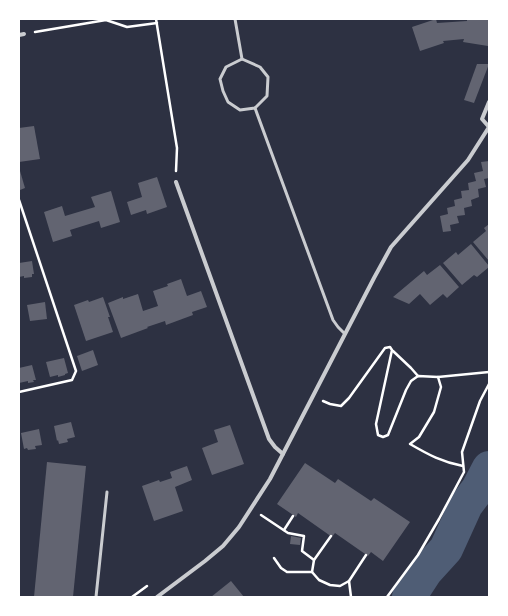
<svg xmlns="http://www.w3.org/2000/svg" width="508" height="616" viewBox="0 0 508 616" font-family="Cabin,sans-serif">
	<rect width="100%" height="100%" fill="#2d3142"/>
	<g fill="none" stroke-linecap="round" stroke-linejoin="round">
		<!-- river -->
		<path stroke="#4f5d75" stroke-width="34" d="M409 597 426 571 446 549 466 505 478 489 489 468"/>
	</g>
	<!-- building -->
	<g fill="#626471">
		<path d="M436 19 437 23 467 21V19H483L489 20 488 46 463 42 464 39 443 41 444 43 420 51 412 27Z"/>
		<path d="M477 64H489L474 103 464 100Z"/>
		<path d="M34 126 40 159 19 162V128Z"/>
		<path d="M489 161V178L484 179 486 187 478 189 479 197 471 200 472 206 464 208 465 215 457 216 459 223 450 225 451 231 443 232 440 216 448 214 447 208 455 206 454 200 462 198 461 191 469 190 468 183 476 181 474 173 483 171 481 162Z"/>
		<path d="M19 171H20L25 188 20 190 19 186Z"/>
		<path d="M157 177 167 207 147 214 146 210 131 215 127 202 142 197 138 183Z"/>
		<path d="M111 191 120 222 101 228 99 221 70 230 72 236 53 242 44 212 62 206 65 216 95 207 91 197Z"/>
		<path d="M489 224V261L473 242 486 231 484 228Z"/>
		<path d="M471 244 489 266V267L477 277 474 275 462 285 443 263 456 252 458 255Z"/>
		<path d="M32 261 34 274H32V277L24 278V276L19 277V263Z"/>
		<path d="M440 265 459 287 447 298 443 294 430 305 420 294 409 304 393 297 424 271 427 275Z"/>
		<path d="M181 279 187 296 201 291 207 307 192 312 193 315 166 325 165 321 147 327 148 328 121 338 108 303 123 297V299L138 294 143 311 158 306 153 291 168 286 167 284Z"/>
		<path d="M103 297 110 317H108L113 332 86 341 74 305 88 300 89 302Z"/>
		<path d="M45 302 47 319 30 321 27 305Z"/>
		<path d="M93 350 98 365 82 371 77 356Z"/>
		<path d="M64 358 68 373 65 374V375L58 377V375L50 377 46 362Z"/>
		<path d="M32 365 36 380H33L34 382 28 383V381L19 383V368Z"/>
		<path d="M71 422 75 437 67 439 68 442 59 444 58 440 57 441 54 426Z"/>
		<path d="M230 425 244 464 212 475 202 448 218 442 214 430Z"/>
		<path d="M39 429 42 445 35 446 36 449 28 450 27 448 24 449 21 433Z"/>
		<path d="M47 462 86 466 73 597H34Z"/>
		<path d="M305 463 335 483 338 479 371 501 374 498 410 522 383 561 371 552 368 556 335 533 332 537 298 513 296 517 277 504Z"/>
		<path d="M187 466 192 480 175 487 183 511 154 521 142 486 159 480 160 482 172 478 170 472Z"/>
		<path d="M291 536 301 538 300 545 290 544Z"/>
		<path d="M231 581 244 597H211Z"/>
	</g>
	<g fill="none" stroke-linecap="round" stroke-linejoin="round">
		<!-- path -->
		<g stroke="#fff" stroke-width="2.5">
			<path d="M156 19 177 148 176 171"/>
			<path d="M35 32 106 20 127 27 157 23"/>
			<path d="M19 200 76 371 72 380 19 392"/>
			<path d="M393 351 411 368 418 376"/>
			<path d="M438 377 441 387 434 412 419 437 410 444C429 455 442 462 463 466"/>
			<path d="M323 401 330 404 341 406 349 398 385 348 390 347 392 350 376 424 378 435 383 437 388 435 406 390 411 381 418 376 438 377 489 372"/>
			<path d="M261 515 288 533 304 536 302 551 314 560"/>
			<path d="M284 530 293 516"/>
			<path d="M274 558 281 568 287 572H312L319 580 330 585 340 586 349 581 366 555"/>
			<path d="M312 572 314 560 331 536"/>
			<path d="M349 581 351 597"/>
			<path d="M132 597 147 586"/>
			<path d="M387 597 418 555 439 519 464 472 462 452 480 401 489 384"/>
		</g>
		<!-- service -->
		<g stroke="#caccd0" stroke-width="3">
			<path d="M235 19 242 59"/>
			<path d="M242 59 260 67 268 77 267 96 255 108 240 110 228 102 223 91 220 79 226 67Z"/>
			<path d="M255 108 333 320 338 327 345 334"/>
			<path d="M96 597 107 492"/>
		</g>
		<!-- minor -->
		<g stroke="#caccd0" stroke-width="4">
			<path d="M19 35 24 34"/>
			<path d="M489 127 482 119 489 102"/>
			<path d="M176 182 269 439 275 447 283 454"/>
			<path d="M157 597 205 561 223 546 239 527 270 479 374 278 391 247 468 160 489 127"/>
		</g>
	</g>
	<!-- border -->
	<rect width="508" height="616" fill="none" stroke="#ffffff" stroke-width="40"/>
</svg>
